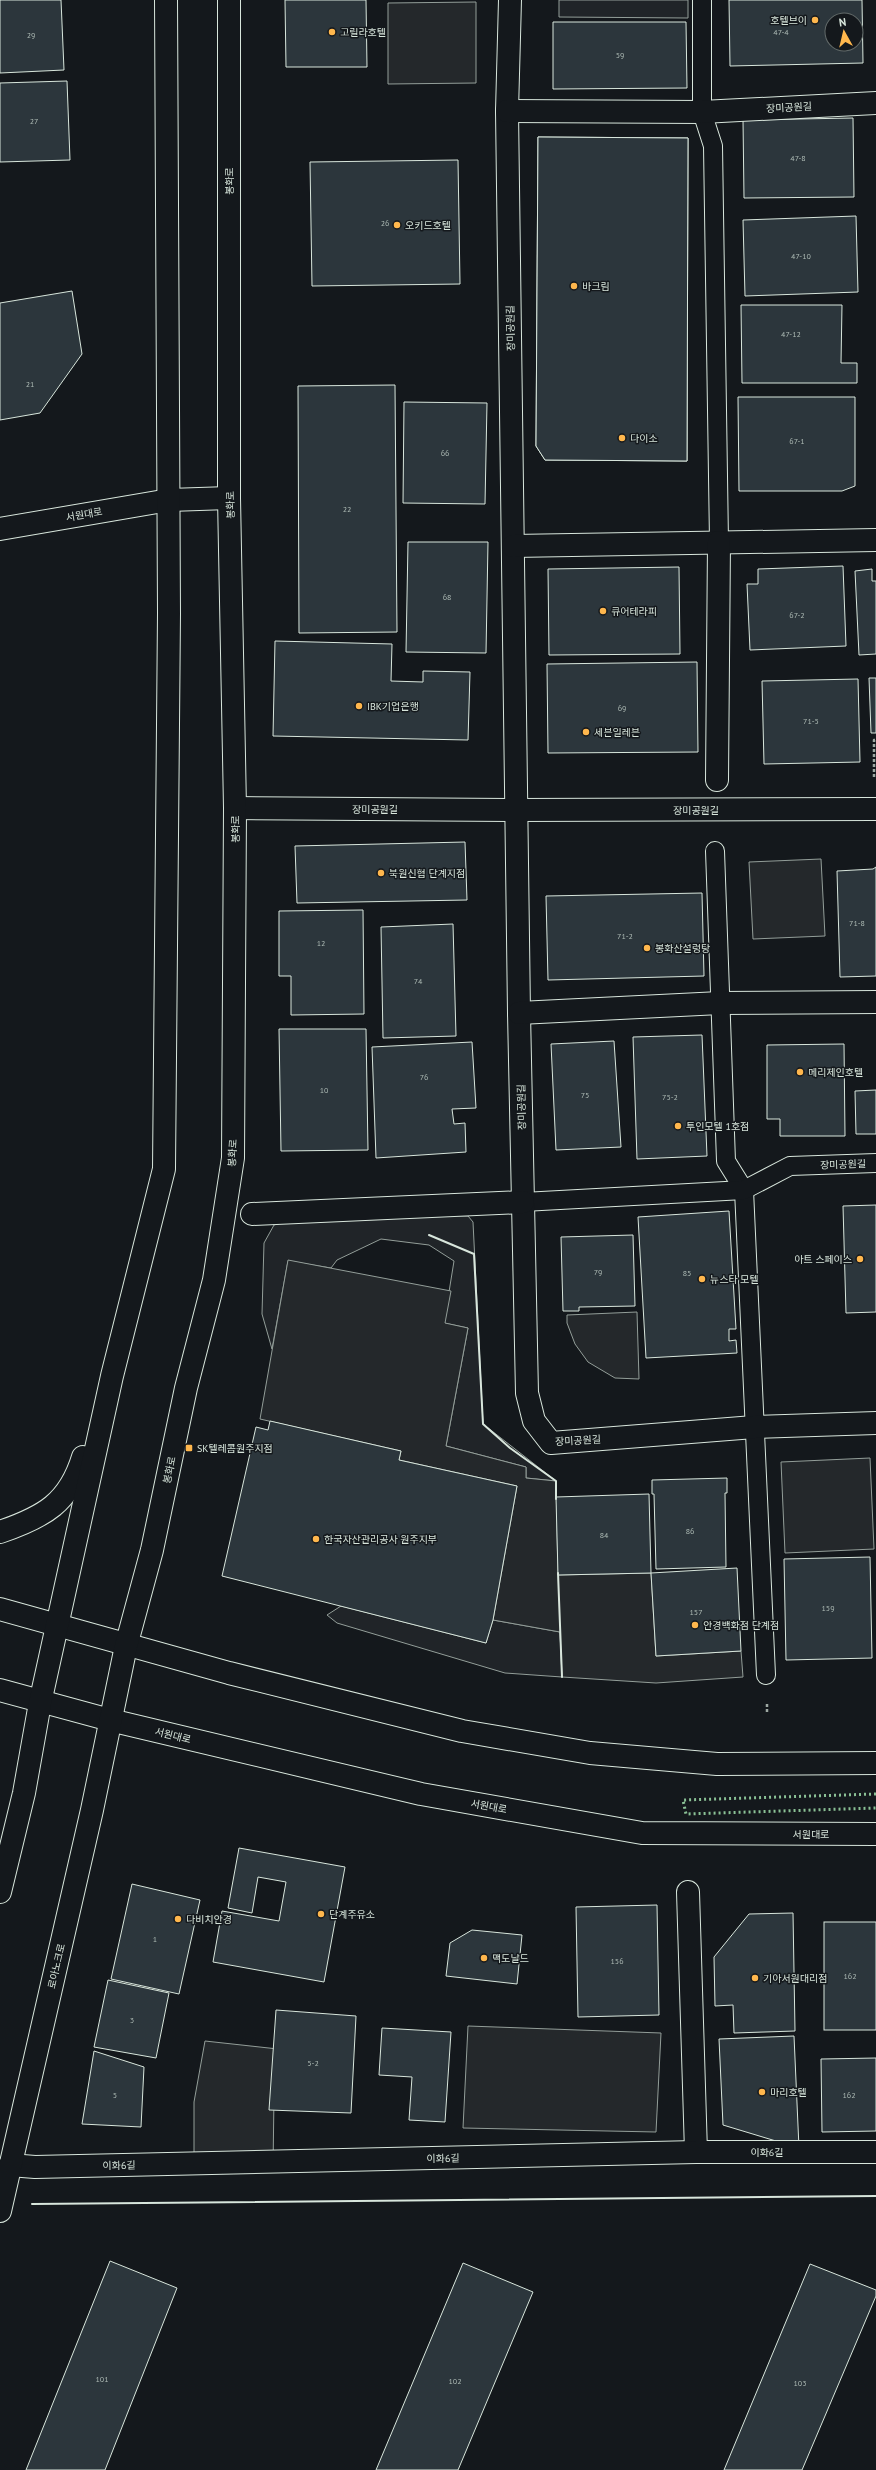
<svg xmlns="http://www.w3.org/2000/svg" width="876" height="2470" viewBox="0 0 876 2470" font-family="'PT Sans','Noto Sans KR',sans-serif">
	<rect width="100%" height="100%" fill="#14181c"/>
	<!-- green -->
	<g fill="#202428" stroke="#939e99">
		<path d="M559 0H688V18L559 17Z"/>
		<path d="M414 1214 468 1216 473 1222 483 1424 556 1481 526 1478V1467L446 1446 468 1328 444 1323 454 1261 429 1245 381 1239 337 1260 331 1268 288 1261 272 1349 262 1314 264 1243 274 1225 296 1219Z"/>
		<path d="M341 1606 486 1643 493 1620 560 1632 562 1677 505 1673 337 1623 327 1615Z"/>
	</g>
	<!-- parking -->
	<g fill="#24282b" stroke="#939e99">
		<path d="M476 2V83L388 84V3Z"/>
		<path d="M821 859 825 936 753 939 749 862Z"/>
		<path d="M288 1260 451 1291 445 1323 468 1328 446 1446 526 1467V1478L556 1481 558 1575 651 1573 656 1656 741 1651 743 1677 656 1683 562 1677 560 1632 493 1620 517 1486 399 1460 401 1451 260 1419Z"/>
		<path d="M637 1312 639 1379 615 1378 588 1362 575 1344 567 1323V1315Z"/>
		<path d="M870 1458 874 1549 785 1553 781 1462Z"/>
		<path d="M468 2026 661 2033 656 2132 463 2128Z"/>
		<path d="M205 2041 287 2050 274 2096 273 2169 194 2165V2102Z"/>
	</g>
	<!-- building -->
	<g fill="#2c363c" stroke="#d8e6dc" fill-rule="evenodd">
		<path d="M0 0H61L64 70 0 73Z"/>
		<path d="M285 0H366L367 67H286Z"/>
		<path d="M729 0H862L863 63 730 66ZM832 20H856V44H832Z"/>
		<path d="M553 22H686L687 88 553 89Z"/>
		<path d="M67 81 70 160 0 162V83Z"/>
		<path d="M853 118 854 197 744 198 743 120Z"/>
		<path d="M538 137 688 138 687 461 545 460 536 446Z"/>
		<path d="M538 137 688 138 687 461 545 460 536 446Z"/>
		<path d="M458 160 460 284 312 286 310 162Z"/>
		<path d="M856 216 858 292 745 296 743 220Z"/>
		<path d="M72 291 82 354 40 413 0 420V303Z"/>
		<path d="M741 305H842L841 363H857V383H742Z"/>
		<path d="M395 385 397 632 299 633 298 386Z"/>
		<path d="M738 397H855V486L842 491H739Z"/>
		<path d="M404 402 487 403 485 504 403 503Z"/>
		<path d="M408 542H488L486 653 406 652Z"/>
		<path d="M843 566 846 646 750 650 747 584H758V569Z"/>
		<path d="M679 567 680 654 549 655 548 569Z"/>
		<path d="M872 569V581H876V654L859 655 855 571Z"/>
		<path d="M275 641 392 644 391 681 423 682V671L470 672 468 740 273 736Z"/>
		<path d="M697 662 698 752 548 753 547 664Z"/>
		<path d="M869 678H876V733H871Z"/>
		<path d="M858 679 860 762 764 764 762 681Z"/>
		<path d="M465 842 467 900 297 903 295 846Z"/>
		<path d="M876 867V976L840 977 837 871 873 869Z"/>
		<path d="M702 893 704 976 548 980 546 896Z"/>
		<path d="M363 910 364 1014 291 1015V976H279V911Z"/>
		<path d="M453 924 456 1036 383 1038 381 927Z"/>
		<path d="M279 1029H366L368 1150 281 1151Z"/>
		<path d="M702 1035 707 1156 637 1159 633 1037Z"/>
		<path d="M614 1041 621 1147 556 1150 551 1044Z"/>
		<path d="M472 1042 476 1108 452 1109 454 1124 465 1123 466 1152 376 1158 372 1047Z"/>
		<path d="M844 1044 845 1136H780V1119H767V1045Z"/>
		<path d="M876 1090V1134H856L855 1091Z"/>
		<path d="M876 1205V1312L846 1313 843 1206Z"/>
		<path d="M729 1211 736 1329H729V1341L736 1340 737 1353 646 1358 638 1217Z"/>
		<path d="M633 1235 635 1306 579 1307V1311H563L561 1237Z"/>
		<path d="M270 1421 401 1451 399 1460 517 1486 493 1620 486 1643 222 1576 256 1427 268 1430Z"/>
		<path d="M727 1478V1493H725L726 1567 656 1569 654 1494H652V1480Z"/>
		<path d="M649 1494 651 1573 558 1575 556 1497Z"/>
		<path d="M870 1557 872 1658 786 1660 784 1559Z"/>
		<path d="M737 1568 741 1651 656 1656 651 1573Z"/>
		<path d="M239 1848 345 1867 324 1982 213 1962 222 1911 279 1921 286 1882 258 1877 252 1913 228 1908Z"/>
		<path d="M132 1884 200 1900 179 1994 111 1979Z"/>
		<path d="M657 1905 659 2015 578 2017 576 1907Z"/>
		<path d="M793 1913 795 2031 734 2033 733 2005 715 2006 714 1957 749 1914Z"/>
		<rect x="824" y="1922" width="52" height="108"/>
		<path d="M472 1930 522 1935 517 1984 446 1976 450 1943Z"/>
		<path d="M108 1980 169 1993 156 2058 94 2047Z"/>
		<path d="M276 2010 356 2016 351 2113 269 2110Z"/>
		<path d="M382 2028 451 2032 445 2122 409 2120 412 2077 379 2075Z"/>
		<path d="M794 2036 799 2148 723 2125 719 2039Z"/>
		<path d="M94 2051 144 2067 141 2127 82 2124Z"/>
		<path d="M876 2058V2131L822 2132 821 2059Z"/>
		<path d="M110 2261 177 2288 105 2470H26Z"/>
		<path d="M463 2263 533 2292 458 2470H376Z"/>
		<path d="M810 2264 876 2290V2296L802 2470H724Z"/>
	</g>
	<g fill="none" stroke-linecap="round" stroke-linejoin="round">
		<defs>
			<g id="lane">
				<path d="M702 0V112L713 146 719 542"/>
				<path d="M715 851 726 1161 744 1190 766 1675"/>
				<path d="M523 1202 744 1190 790 1166 876 1163"/>
			</g>
			<g id="street">
				<path d="M510 0 507 111 519 1013 527 1393 534 1421 551 1443 754 1427 876 1423"/>
				<path d="M507 111 702 112 876 103"/>
				<path d="M0 529 169 500 229 498"/>
				<path d="M513 546 876 540"/>
				<path d="M717 780 719 542"/>
				<path d="M519 1013 720 1003 876 1002"/>
				<path d="M252 1214 523 1202"/>
				<path d="M688 1892 696 2152"/>
				<path d="M10 2165 35 2167 696 2152H876"/>
			</g>
			<g id="secondary">
				<path d="M235 808 516 810 876 809"/>
				<path d="M0 1532C44 1517 69 1503 83 1457"/>
				<path d="M0 1609 229 1673 462 1731 590 1753 717 1764 876 1763"/>
				<path d="M0 1690 110 1720 421 1794 642 1833 876 1834"/>
				<path d="M0 1892 24 1793 40 1703 112 1376 164 1169 169 613 166 0"/>
				<path d="M0 2211 92 1810 126 1646 152 1550 186 1388 214 1280 233 1158 235 808 229 498V0"/>
			</g>
		</defs>
		<!-- lane casing -->
		<use href="#lane" stroke="#d8e6dc" stroke-width="20"/>
		<!-- street casing -->
		<use href="#street" stroke="#d8e6dc" stroke-width="24"/>
		<!-- secondary casing -->
		<use href="#secondary" stroke="#d8e6dc" stroke-width="24"/>
		<!-- path -->
		<g stroke="#9da8a2" stroke-width="2.5" stroke-dasharray="3 2" stroke-linecap="butt">
			<path d="M874 777V740H876"/>
			<path d="M767 1704V1714"/>
		</g>
		<!-- lane -->
		<use href="#lane" stroke="#14181c" stroke-width="18"/>
		<!-- street -->
		<use href="#street" stroke="#14181c" stroke-width="22"/>
		<!-- secondary -->
		<use href="#secondary" stroke="#14181c" stroke-width="22"/>
		<!-- hedge -->
		<path stroke="#8ac095" stroke-width="3" stroke-dasharray="2 3" stroke-linecap="butt" d="M876 1794 683 1800 686 1814 876 1808"/>
		<!-- wall -->
		<g stroke="#d8e6dc" stroke-width="2">
			<path d="M429 1235 474 1254 483 1424 510 1448 556 1481V1499"/>
			<path d="M558 1573 562 1677"/>
			<path d="M32 2204 876 2196"/>
		</g>
	</g>
	<!-- markers -->
	<g fill="#ffb74d" stroke="#14181c" stroke-width="1.5">
		<circle cx="815" cy="20" r="4"/>
		<circle cx="332" cy="32" r="4"/>
		<circle cx="397" cy="225" r="4"/>
		<circle cx="574" cy="286" r="4"/>
		<circle cx="622" cy="438" r="4"/>
		<circle cx="603" cy="611" r="4"/>
		<circle cx="359" cy="706" r="4"/>
		<circle cx="586" cy="732" r="4"/>
		<circle cx="381" cy="873" r="4"/>
		<circle cx="647" cy="948" r="4"/>
		<circle cx="800" cy="1072" r="4"/>
		<circle cx="678" cy="1126" r="4"/>
		<circle cx="860" cy="1259" r="4"/>
		<circle cx="702" cy="1279" r="4"/>
		<rect x="185" y="1444" width="8" height="8" rx="2"/>
		<circle cx="316" cy="1539" r="4"/>
		<circle cx="695" cy="1625" r="4"/>
		<circle cx="321" cy="1914" r="4"/>
		<circle cx="178" cy="1919" r="4"/>
		<circle cx="484" cy="1958" r="4"/>
		<circle cx="755" cy="1978" r="4"/>
		<circle cx="762" cy="2092" r="4"/>
	</g>
	<g text-anchor="middle" stroke-width="3" stroke-linejoin="round" paint-order="stroke">
		<!-- number labels -->
		<g font-size="8" fill="#adbab4">
			<text x="781" y="35">47-4</text>
			<text x="31" y="38">29</text>
			<text x="620" y="58">59</text>
			<text x="34" y="124">27</text>
			<text x="798" y="161">47-8</text>
			<text x="385" y="226">26</text>
			<text x="801" y="259">47-10</text>
			<text x="791" y="337">47-12</text>
			<text x="30" y="387">21</text>
			<text x="797" y="444">67-1</text>
			<text x="445" y="456">66</text>
			<text x="347" y="512">22</text>
			<text x="447" y="600">68</text>
			<text x="797" y="618">67-2</text>
			<text x="622" y="711">69</text>
			<text x="811" y="724">71-5</text>
			<text x="857" y="926">71-8</text>
			<text x="625" y="939">71-2</text>
			<text x="321" y="946">12</text>
			<text x="418" y="984">74</text>
			<text x="424" y="1080">76</text>
			<text x="324" y="1093">10</text>
			<text x="585" y="1098">75</text>
			<text x="670" y="1100">75-2</text>
			<text x="598" y="1275">79</text>
			<text x="687" y="1276">85</text>
			<text x="690" y="1534">86</text>
			<text x="604" y="1538">84</text>
			<text x="828" y="1611">159</text>
			<text x="696" y="1615">157</text>
			<text x="155" y="1942">1</text>
			<text x="617" y="1964">156</text>
			<text x="850" y="1979">162</text>
			<text x="132" y="2023">3</text>
			<text x="313" y="2066">5-2</text>
			<text x="115" y="2098">5</text>
			<text x="849" y="2098">162</text>
			<text x="102" y="2382">101</text>
			<text x="455" y="2384">102</text>
			<text x="800" y="2386">103</text>
		</g>
		<!-- poi labels -->
		<g font-size="10" fill="#d8e6dc" stroke="#14181c" text-anchor="start">
			<text x="807" y="24" text-anchor="end">호텔브이</text>
			<text x="340" y="36">고릴라호텔</text>
			<text x="405" y="229">오키드호텔</text>
			<text x="582" y="290">바크림</text>
			<text x="630" y="442">다이소</text>
			<text x="611" y="615">큐어테라피</text>
			<text x="367" y="710">IBK기업은행</text>
			<text x="594" y="736">세븐일레븐</text>
			<text x="389" y="877">북원신협 단계지점</text>
			<text x="655" y="952">봉화산설렁탕</text>
			<text x="808" y="1076">메리제인호텔</text>
			<text x="686" y="1130">투인모텔 1호점</text>
			<text x="852" y="1263" text-anchor="end">아트 스페이스</text>
			<text x="710" y="1283">뉴스타 모텔</text>
			<text x="197" y="1452">SK텔레콤원주지점</text>
			<text x="324" y="1543">한국자산관리공사 원주지부</text>
			<text x="703" y="1629">안경백화점 단계점</text>
			<text x="329" y="1918">단계주유소</text>
			<text x="186" y="1923">다비치안경</text>
			<text x="492" y="1962">맥도날드</text>
			<text x="763" y="1982">기아서원대리점</text>
			<text x="770" y="2096">마리호텔</text>
		</g>
		<!-- street labels -->
		<g font-size="10" fill="#d8e6dc" stroke="#14181c">
			<text transform="translate(789 107) rotate(-3)" y="4">장미공원길</text>
			<text transform="translate(229 181) rotate(-90)" y="4">봉화로</text>
			<text transform="translate(510 328) rotate(-91)" y="4">장미공원길</text>
			<text transform="translate(230 505) rotate(-91)" y="4">봉화로</text>
			<text transform="translate(84 514) rotate(-10)" y="4">서원대로</text>
			<text x="375" y="813">장미공원길</text>
			<text x="696" y="814">장미공원길</text>
			<text transform="translate(235 829) rotate(-90)" y="4">봉화로</text>
			<text transform="translate(521 1107) rotate(-91)" y="4">장미공원길</text>
			<text transform="translate(232 1153) rotate(-87)" y="4">봉화로</text>
			<text transform="translate(843 1164) rotate(-2)" y="4">장미공원길</text>
			<text transform="translate(578 1440) rotate(-3)" y="4">장미공원길</text>
			<text transform="translate(169 1470) rotate(-78)" y="4">봉화로</text>
			<text transform="translate(173 1735) rotate(14)" y="4">서원대로</text>
			<text transform="translate(489 1806) rotate(10)" y="4">서원대로</text>
			<text x="811" y="1838">서원대로</text>
			<text transform="translate(56 1966) rotate(-77)" y="4">로아노크로</text>
			<text x="767" y="2156">이화6길</text>
			<text transform="translate(443 2158) rotate(-1)" y="4">이화6길</text>
			<text transform="translate(119 2165) rotate(-1)" y="4">이화6길</text>
		</g>
	</g>
	<!-- north arrow -->
	<g transform="translate(844 32) rotate(352)"><circle r="19" fill="#14181c" stroke="#626a69"/>
	<path d="M0-3L7 15L0 10L-7 15Z" fill="#ffb74d"/>
	<text y="-6" font-size="11" font-weight="bold" text-anchor="middle" fill="#d8e6dc">N</text>
	</g>
</svg>
